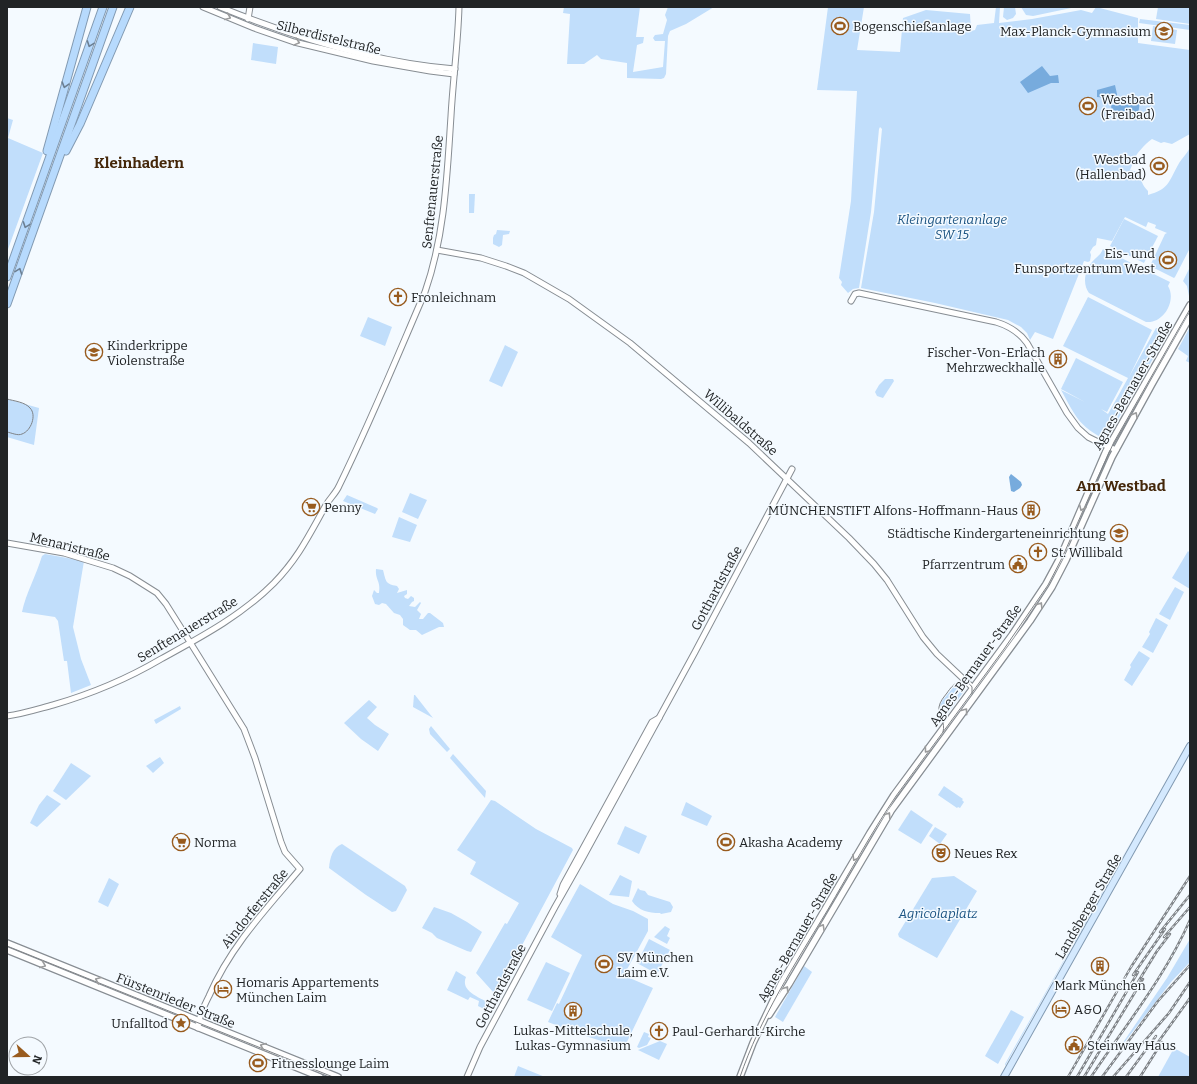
<svg xmlns="http://www.w3.org/2000/svg" width="1197" height="1084" viewBox="0 0 1197 1084" font-family="Bitter,serif">
	<rect width="100%" height="100%" fill="#f4faff"/>
	<!-- green -->
	<g fill="#c1defb">
		<path d="M564 7H640L636 37H644L643 43 637 45 633 72 663 67 665 41H655L653 38 655 35 663 34 667 20 665 15 668 7H714L686 24 670 31 668 36 666 74 664 78 661 79 627 78V63L601 59 597 55 584 64H567L570 14 563 13Z"/>
		<path d="M828 7H864L857 50 900 52 903 18 926 10 970 14 971 31 975 30 977 25 994 23 996 7H1000L999 23 1032 19 1081 10 1092 13 1096 7 1138 18V43L1190 50V134L1172 144 1164 142 1161 143 1152 139C1144 145 1137 153 1132 162L1133 163 1130 170 1141 173C1141 181 1142 185 1148 191V195C1169 189 1168 183 1178 165 1181 159 1188 153 1190 147V251L1189 250 1175 277 1174 278 1150 266 1165 234 1167 233 1155 228 1156 225 1148 222 1146 227 1125 217 1112 241 1097 238 1096 245 1093 247 1090 252 1091 255 1090 261 1088 262 1084 261 1053 339 1035 332 1030 340 1027 333 1021 327 1008 320 935 303 861 288 874 212 882 129 880 127 879 129 871 212 859 288 853 289 848 293 841 285 842 282 839 278 851 201 857 91 817 90Z"/>
		<path d="M1004 7H1015L1016 14 1013 18 1007 20 1003 17Z"/>
		<path d="M1021 7H1076L1033 16 1026 15Z"/>
		<path d="M1158 7H1190V24L1156 19Z"/>
		<path d="M1140 19 1190 25V30L1139 23Z"/>
		<path d="M1153 26 1177 30 1175 44 1151 41Z"/>
		<path d="M253 43 278 47 276 64 251 60Z"/>
		<path d="M7 118 13 120 8 138 43 153 7 252Z"/>
		<path d="M469 194H475L474 213H469Z"/>
		<path d="M1124 219 1158 236 1144 263 1110 246Z"/>
		<path d="M497 230 510 231 509 234 503 235 502 245 499 247 493 244V238L494 235 496 234Z"/>
		<path d="M1103 249 1170 282 1168 286C1177 301 1163 324 1146 322L1089 293C1082 284 1085 270 1092 262 1097 256 1100 256 1103 249Z"/>
		<path d="M1190 267V301L1187 286 1183 281Z"/>
		<path d="M1088 297 1152 330 1129 377 1156 328 1169 331 1106 440C1078 426 1075 415 1061 390L1085 402 1061 389 1076 358 1123 382 1107 412 1101 409 1108 414 1128 378 1063 346Z"/>
		<path d="M1190 308V314L1130 422 1126 420Z"/>
		<path d="M368 317 392 327 385 346 360 336Z"/>
		<path d="M1190 327V363L1186 361 1188 356 1178 349Z"/>
		<path d="M505 345 518 352 502 387 489 381Z"/>
		<path d="M885 379H893L894 381 883 398 877 396 875 392 879 385Z"/>
		<path d="M7 399 39 408 34 445 7 437Z"/>
		<path d="M1110 455 1062 565 1032 616 1028 613 1037 601 1096 475 1100 477Z"/>
		<path d="M410 493 427 500 418 519 402 512Z"/>
		<path d="M347 495 377 508 378 509 375 514 343 501Z"/>
		<path d="M399 517 417 525 410 542 392 537Z"/>
		<path d="M1188 551 1190 553V589L1172 578Z"/>
		<path d="M45 554 84 561 73 627 81 659 91 685 71 693 67 661H64L58 621 55 617 22 612C26 593 36 576 42 556Z"/>
		<path d="M376 569 383 570C386 581 385 584 397 586L399 589 397 593 407 590V594L404 596 405 598 408 599 411 596 414 598V601L412 602 409 606 415 607 420 602 421 603 417 610 421 614 419 619H423L428 613H430L443 623 444 627H439L422 635 416 630H410L403 625V619L400 615 394 613 386 604 382 603 379 605 375 604 372 596 374 590 377 593H379C381 581 375 580 376 569Z"/>
		<path d="M1175 587 1184 592 1170 620 1159 614Z"/>
		<path d="M1156 618 1168 625 1153 653 1142 647 1150 634 1149 632Z"/>
		<path d="M1139 651 1150 658 1132 686 1124 680 1131 667 1130 665Z"/>
		<path d="M956 684 959 686 943 708 940 706 942 701Z"/>
		<path d="M963 688 965 690 948 713 945 711Z"/>
		<path d="M414 695H415L433 718 413 707Z"/>
		<path d="M369 700 377 707 367 718 375 725 389 734 378 751 361 739 344 723Z"/>
		<path d="M180 706 181 709 156 724 154 720Z"/>
		<path d="M431 726 450 749 447 752 430 734 429 729Z"/>
		<path d="M939 736 942 738 876 833 872 831 891 802Z"/>
		<path d="M453 754 486 791 485 798 450 758Z"/>
		<path d="M160 757 164 763 153 773 146 766Z"/>
		<path d="M71 763 91 776 66 800 53 791Z"/>
		<path d="M944 786 963 799 962 800 964 802 960 808 958 807 957 808 938 795Z"/>
		<path d="M47 795 61 804 37 827 30 823 39 805Z"/>
		<path d="M491 800 495 801 536 829 572 848 573 850 497 992 494 993 476 973 505 923 507 924 519 903 470 874 476 862 457 850Z"/>
		<path d="M686 802 712 816 707 826 681 815Z"/>
		<path d="M911 810 933 825 921 844 898 830Z"/>
		<path d="M625 826 647 836 639 854 617 844Z"/>
		<path d="M935 827 947 834 940 844 929 836Z"/>
		<path d="M1136 833 1075 942H1074Z"/>
		<path d="M867 840 871 842 805 951 802 950Z"/>
		<path d="M342 844 405 886 407 890 396 911 392 912 366 895 329 868C330 858 332 848 342 844Z"/>
		<path d="M620 875 632 881 629 897 609 895Z"/>
		<path d="M954 876 977 891 937 958 899 937 898 934 932 878Z"/>
		<path d="M109 878 119 884 108 907 98 902Z"/>
		<path d="M580 884 613 904 633 911 648 919V931L625 973V976L653 988 624 1048 579 1034 548 1022 557 1003 559 1004C567 987 574 971 582 955L551 937Z"/>
		<path d="M638 888 640 890 645 891 648 895 670 902 673 907 671 912 661 914 660 913C648 913 639 911 632 901Z"/>
		<path d="M434 907 451 913 467 922 482 932 471 952 467 951 437 938 432 933 422 928Z"/>
		<path d="M665 926 670 929 667 936 670 938 667 944 654 937Z"/>
		<path d="M649 939 670 950 657 974 637 963Z"/>
		<path d="M1190 939V962L1171 982 1121 1047H1120L1167 978Z"/>
		<path d="M1069 951V952L1005 1066V1064Z"/>
		<path d="M546 962 570 973 552 1011 527 1000Z"/>
		<path d="M804 966 812 972 783 1022 775 1017Z"/>
		<path d="M456 971 466 977C460 991 479 997 489 1003L486 1010 478 1006 479 1001 470 997 468 1000 447 990Z"/>
		<path d="M90 978 193 1021 192 1024 89 982Z"/>
		<path d="M1011 1010 1024 1017 998 1064 985 1056Z"/>
		<path d="M210 1027 325 1073 324 1077 209 1030Z"/>
		<path d="M644 1032 649 1034 648 1037 651 1038 647 1045 639 1048 637 1047Z"/>
		<path d="M660 1041 667 1044 659 1060 638 1050Z"/>
		<path d="M1174 1048 1190 1057V1077H1158Z"/>
		<path d="M518 1066 545 1077H514Z"/>
	</g>
	<!-- water -->
	<g fill="#77abdd">
		<path d="M1042 66 1050 76 1058 75 1059 83H1051L1028 93 1020 82Z"/>
		<path d="M1115 85 1118 99 1097 97V90Z"/>
		<path d="M1132 97 1140 101 1138 115 1134 120 1112 113 1111 105H1127Z"/>
		<path d="M1011 474 1021 482 1022 485 1020 488 1014 492 1011 491 1009 477Z"/>
	</g>
	<g fill="none" stroke-linecap="round" stroke-linejoin="round">
		<defs>
			<g id="tertiary">
				<path d="M203 7 254 28 294 42 373 61 430 71 454 74"/>
				<path d="M220 7C294 37 375 63 455 69"/>
				<path d="M248 19 250 7"/>
				<path d="M437 250 481 258 506 266 524 273 569 299 630 343 749 443 849 538 874 564 887 580 923 637 937 654 972 687"/>
				<path d="M851 301 855 294 859 293 996 322C1009 326 1019 332 1027 343L1067 413 1078 428 1088 437 1098 442 1116 450"/>
				<path d="M7 543 64 553 113 568 130 576 157 593 166 604 188 639 244 729 255 758 281 842 285 852 300 869C266 909 230 947 209 996 204 1006 199 1016 198 1028"/>
				<path d="M7 716C23 714 38 709 53 705 91 694 127 679 161 659 201 637 241 616 274 583 299 557 309 535 326 505 330 498 336 493 339 486 370 423 397 357 425 292 445 235 447 175 451 116 453 80 458 43 459 7"/>
				<path d="M560 894 563 885 652 722 659 718"/>
				<path d="M467 1077 480 1047 555 907 581 861 695 652 792 469"/>
			</g>
			<g id="secondary">
				<path d="M7 943 338 1077"/>
				<path d="M7 950 320 1077"/>
				<path d="M769 1015 789 984 891 811 1030 621 1052 587 1066 560 1112 457 1152 384 1190 317"/>
				<path d="M740 1077 753 1043 781 984 870 833 894 795 1012 635 1046 584 1060 558 1106 451 1190 305"/>
			</g>
			<path id="primary" d="M1004 1077 1190 746"/>
			<g id="motorway">
				<path d="M47 151 87 7"/>
				<path d="M66 151 80 124 130 7"/>
				<path d="M7 277 103 7"/>
				<path d="M7 304 113 7"/>
			</g>
		</defs>
		<!-- tertiary casing -->
		<use href="#tertiary" stroke="#878d93" stroke-width="7"/>
		<!-- secondary casing -->
		<use href="#secondary" stroke="#878d93" stroke-width="8"/>
		<!-- primary casing -->
		<use href="#primary" stroke="#829ab2" stroke-width="8"/>
		<!-- motorway casing -->
		<use href="#motorway" stroke="#829ab2" stroke-width="9"/>
		<!-- tertiary -->
		<use href="#tertiary" stroke="#fff" stroke-width="5"/>
		<!-- secondary -->
		<use href="#secondary" stroke="#fff" stroke-width="5.5"/>
		<!-- primary -->
		<use href="#primary" stroke="#d4e9fe" stroke-width="6"/>
		<!-- motorway -->
		<use href="#motorway" stroke="#b7dafd" stroke-width="7"/>
		<!-- tram -->
		<g stroke="#7f8387" stroke-width="1">
			<path d="M7 399C14 401 25 402 30 408 37 415 31 431 22 434 18 436 12 433 7 432"/>
			<path d="M943 732C946 722 938 716 939 707 940 701 944 697 947 693 953 684 963 674 972 687V694"/>
			<path d="M7 946 333 1077"/>
			<path d="M740 1077C760 1018 795 964 827 911 850 872 871 833 896 796L1004 649 1048 585 1062 558 1097 479 1114 442 1190 309"/>
		</g>
		<defs>
			<g id="rail">
				<path d="M1160 932 1190 895"/>
				<path d="M1164 937 1190 907"/>
				<path d="M1133 975 1165 929"/>
				<path d="M1138 982 1157 951 1170 934"/>
				<path d="M1156 1045 1190 998"/>
				<path d="M1068 1077 1131 967 1190 876"/>
				<path d="M1077 1077 1138 972"/>
				<path d="M1084 1077 1143 979"/>
				<path d="M1091 1077C1125 1026 1165 977 1190 920"/>
				<path d="M1102 1077 1158 1001 1190 965"/>
				<path d="M1113 1077 1169 1013 1190 982"/>
				<path d="M1126 1077 1156 1036"/>
				<path d="M1140 1077 1162 1042"/>
			</g>
		</defs>
		<!-- rail casing -->
		<use href="#rail" stroke="#7f8387" stroke-width="2.5"/>
		<!-- rail -->
		<use href="#rail" stroke="#f4faff" stroke-width="1" stroke-dasharray="3" stroke-linecap="butt"/>
	</g>
	<!-- one-way arrows -->
	<defs><path id="oneway-chevron" d="M-2-3.5L2.5 0L-2 3.5" fill="none" stroke-width="1.6" stroke-linecap="round" stroke-linejoin="round"/></defs>
	<g stroke="#9b9c9d">
		<use href="#oneway-chevron" transform="translate(228 17) rotate(23)"/>
		<use href="#oneway-chevron" transform="translate(297 42) rotate(15)"/>
		<use href="#oneway-chevron" transform="translate(1135 415) rotate(-62)"/>
		<use href="#oneway-chevron" transform="translate(1082 508) rotate(113)"/>
		<use href="#oneway-chevron" transform="translate(1040 605) rotate(-58)"/>
		<use href="#oneway-chevron" transform="translate(965 711) rotate(-54)"/>
		<use href="#oneway-chevron" transform="translate(927 750) rotate(126)"/>
		<use href="#oneway-chevron" transform="translate(888 815) rotate(-57)"/>
		<use href="#oneway-chevron" transform="translate(855 858) rotate(120)"/>
		<use href="#oneway-chevron" transform="translate(822 927) rotate(-60)"/>
		<use href="#oneway-chevron" transform="translate(43 965) rotate(22)"/>
		<use href="#oneway-chevron" transform="translate(98 980) rotate(-158)"/>
		<use href="#oneway-chevron" transform="translate(786 989) rotate(-56)"/>
		<use href="#oneway-chevron" transform="translate(263 1046) rotate(-158)"/>
	</g>
	<g stroke="#6c7f92">
		<use href="#oneway-chevron" transform="translate(90 44) rotate(110)"/>
		<use href="#oneway-chevron" transform="translate(65 85) rotate(106)"/>
		<use href="#oneway-chevron" transform="translate(26 225) rotate(110)"/>
		<use href="#oneway-chevron" transform="translate(19 271) rotate(-70)"/>
	</g>
	<!-- icons -->
	<defs>
		<symbol id="stadium-ring" viewBox="-11 -11 22 22"><circle r="9.5" fill="#f4faff" stroke="#985b1e" stroke-width="1.5"/><path d="M0-5a6.5 5 0 1 0 0 10a6.5 5 0 1 0 0-10ZM-3.5-1.8h7v3.6h-7Z" fill="#985b1e"/></symbol>
		<symbol id="school-ring" viewBox="-11 -11 22 22"><circle r="9.5" fill="#f4faff" stroke="#985b1e" stroke-width="1.5"/><path d="M0-5L7-2L0 1L-7-2ZM-4 1L0 2.5L4 1V4Q0 6-4 4Z" fill="#985b1e"/></symbol>
		<symbol id="church-ring" viewBox="-11 -11 22 22"><circle r="9.5" fill="#f4faff" stroke="#985b1e" stroke-width="1.5"/><path d="M-1.2-6h2.4v3.5h3.3v2.4h-3.3V6h-2.4V-.1h-3.3v-2.4h3.3Z" fill="#985b1e"/></symbol>
		<symbol id="building-ring" viewBox="-11 -11 22 22"><circle r="9.5" fill="#f4faff" stroke="#985b1e" stroke-width="1.5"/><path d="M-4-6H4V6H1V3H-1V6H-4ZM-2.5-4.3h1.7v1.8h-1.7ZM.8-4.3h1.7v1.8H.8ZM-2.5-1h1.7V.8h-1.7ZM.8-1h1.7V.8H.8Z" fill="#985b1e"/></symbol>
		<symbol id="supermarket-ring" viewBox="-11 -11 22 22"><circle r="9.5" fill="#f4faff" stroke="#985b1e" stroke-width="1.5"/><path d="M-6-5.5h2.5l.6 2H6L4.5 2H-2.5L-4.4-4H-6ZM-1.5 3.2a1.3 1.3 0 1 0 .1 0ZM3 3.2a1.3 1.3 0 1 0 .1 0Z" fill="#985b1e"/></symbol>
		<symbol id="civic-ring" viewBox="-11 -11 22 22"><circle r="9.5" fill="#f4faff" stroke="#985b1e" stroke-width="1.5"/><path d="M-.6-6.5H3V-4.5H.6V-3L4-1V1h2V6H-6V1h2V-1L-.6-3ZM-1.2 2.5V6h2.4V2.5Z" fill="#985b1e"/></symbol>
		<symbol id="theatre-ring" viewBox="-11 -11 22 22"><circle r="9.5" fill="#f4faff" stroke="#985b1e" stroke-width="1.5"/><path d="M-5-5.5Q0-4 5-5.5V0Q5 5 0 6Q-5 5-5 0ZM-3.3-2.5H-1v1.5H-3.3ZM1-2.5H3.3v1.5H1ZM-2.8 1Q0 5.5 2.8 1Z" fill="#985b1e"/></symbol>
		<symbol id="hotel-ring" viewBox="-11 -11 22 22"><circle r="9.5" fill="#f4faff" stroke="#985b1e" stroke-width="1.5"/><path d="M-6-4.5h1.5V1H6V5H4.5V3h-9V5H-6ZM-4 0a1.8 1.8 0 1 1 3.6 0ZM.5 0V-2.5h3Q6-2.5 6 0Z" fill="#985b1e"/></symbol>
		<symbol id="sight-ring" viewBox="-11 -11 22 22"><circle r="9.5" fill="#f4faff" stroke="#985b1e" stroke-width="1.5"/><path d="M0-6L1.8-2.2L6-1.7L2.9 1.2L3.7 5.4L0 3.3L-3.7 5.4L-2.9 1.2L-6-1.7L-1.8-2.2Z" fill="#985b1e"/></symbol>
	</defs>
	<g fill-rule="evenodd">
		<use href="#stadium-ring" x="830" y="16" width="20" height="20"/>
		<use href="#school-ring" x="1154" y="21" width="20" height="20"/>
		<use href="#stadium-ring" x="1078" y="96" width="20" height="20"/>
		<use href="#stadium-ring" x="1149" y="156" width="20" height="20"/>
		<use href="#stadium-ring" x="1158" y="250" width="20" height="20"/>
		<use href="#church-ring" x="388" y="287" width="20" height="20"/>
		<use href="#school-ring" x="84" y="342" width="20" height="20"/>
		<use href="#building-ring" x="1048" y="349" width="20" height="20"/>
		<use href="#supermarket-ring" x="301" y="497" width="20" height="20"/>
		<use href="#building-ring" x="1021" y="500" width="20" height="20"/>
		<use href="#school-ring" x="1109" y="523" width="20" height="20"/>
		<use href="#church-ring" x="1028" y="542" width="20" height="20"/>
		<use href="#civic-ring" x="1008" y="554" width="20" height="20"/>
		<use href="#supermarket-ring" x="171" y="832" width="20" height="20"/>
		<use href="#stadium-ring" x="716" y="832" width="20" height="20"/>
		<use href="#theatre-ring" x="931" y="843" width="20" height="20"/>
		<use href="#stadium-ring" x="594" y="954" width="20" height="20"/>
		<use href="#building-ring" x="1090" y="956" width="20" height="20"/>
		<use href="#hotel-ring" x="213" y="979" width="20" height="20"/>
		<use href="#hotel-ring" x="1051" y="999" width="20" height="20"/>
		<use href="#building-ring" x="563" y="1001" width="20" height="20"/>
		<use href="#sight-ring" x="171" y="1013" width="20" height="20"/>
		<use href="#church-ring" x="649" y="1021" width="20" height="20"/>
		<use href="#civic-ring" x="1064" y="1035" width="20" height="20"/>
		<use href="#stadium-ring" x="248" y="1053" width="20" height="20"/>
	</g>
	<g text-anchor="middle" stroke-width="3" stroke-linejoin="round" paint-order="stroke">
		<!-- poi labels -->
		<g font-size="13" fill="#212426" stroke="#f4faff" text-anchor="start">
			<text x="853" y="31">Bogenschießanlage</text>
			<text x="1151" y="36" text-anchor="end">Max-Planck-Gymnasium</text>
			<text x="1101" y="104">Westbad<tspan x="1101" dy="15">(Freibad)</tspan></text>
			<text x="1146" y="164" text-anchor="end">Westbad<tspan x="1146" dy="15">(Hallenbad)</tspan></text>
			<text x="1155" y="258" text-anchor="end">Eis- und<tspan x="1155" dy="15">Funsportzentrum West</tspan></text>
			<text x="411" y="302">Fronleichnam</text>
			<text x="107" y="350">Kinderkrippe<tspan x="107" dy="15">Violenstraße</tspan></text>
			<text x="1045" y="357" text-anchor="end">Fischer-Von-Erlach<tspan x="1045" dy="15">Mehrzweckhalle</tspan></text>
			<text x="324" y="512">Penny</text>
			<text x="1018" y="515" text-anchor="end">MÜNCHENSTIFT Alfons-Hoffmann-Haus</text>
			<text x="1106" y="538" text-anchor="end">Städtische Kindergarteneinrichtung</text>
			<text x="1051" y="557">St. Willibald</text>
			<text x="1005" y="569" text-anchor="end">Pfarrzentrum</text>
			<text x="194" y="847">Norma</text>
			<text x="739" y="847">Akasha Academy</text>
			<text x="954" y="858">Neues Rex</text>
			<text x="617" y="962">SV München<tspan x="617" dy="15">Laim e.V.</tspan></text>
			<text x="236" y="987">Homaris Appartements<tspan x="236" dy="15">München Laim</tspan></text>
			<text x="1100" y="990" text-anchor="middle">Mark München</text>
			<text x="1074" y="1014">A&amp;O</text>
			<text x="168" y="1028" text-anchor="end">Unfalltod</text>
			<text x="573" y="1035" text-anchor="middle">Lukas-Mittelschule,<tspan x="573" dy="15">Lukas-Gymnasium</tspan></text>
			<text x="672" y="1036">Paul-Gerhardt-Kirche</text>
			<text x="1087" y="1050">Steinway Haus</text>
			<text x="271" y="1068">Fitnesslounge Laim</text>
		</g>
		<!-- street labels -->
		<g font-size="13" fill="#212426" stroke="#f4faff">
			<text transform="translate(329 37) rotate(14)" y="5">Silberdistelstraße</text>
			<text transform="translate(432 192) rotate(-84)" y="5">Senftenauerstraße</text>
			<text transform="translate(1132 385) rotate(-60)" y="5">Agnes-Bernauer-Straße</text>
			<text transform="translate(741 422) rotate(41)" y="5">Willibaldstraße</text>
			<text transform="translate(70 546) rotate(14)" y="5">Menaristraße</text>
			<text transform="translate(716 588) rotate(-62)" y="5">Gotthardstraße</text>
			<text transform="translate(187 629) rotate(-31)" y="5">Senftenauerstraße</text>
			<text transform="translate(975 665) rotate(-54)" y="5">Agnes-Bernauer-Straße</text>
			<text transform="translate(1088 906) rotate(-60)" y="5">Landsberger Straße</text>
			<text transform="translate(254 908) rotate(-51)" y="5">Aindorferstraße</text>
			<text transform="translate(797 937) rotate(-60)" y="5">Agnes-Bernauer-Straße</text>
			<text transform="translate(500 986) rotate(-62)" y="5">Gotthardstraße</text>
			<text transform="translate(176 1000) rotate(22)" y="5">Fürstenrieder Straße</text>
		</g>
		<!-- park labels -->
		<g font-size="13" font-style="italic" fill="#1b5382" stroke="#f4faff">
			<text x="952" y="224">Kleingartenanlage<tspan x="952" dy="15">SW 15</tspan></text>
			<text x="938" y="918">Agricolaplatz</text>
		</g>
		<!-- quarter labels -->
		<g font-size="15" font-weight="bold" fill="#44270a" stroke="#f4faff">
			<text x="139" y="168">Kleinhadern</text>
			<text x="1121" y="491">Am Westbad</text>
		</g>
	</g>
	<!-- border -->
	<rect width="1197" height="1084" fill="none" stroke="#212426" stroke-width="16"/>
	<!-- north arrow -->
	<g transform="translate(28 1056) rotate(111)"><circle r="19" fill="#f4faff" stroke="#a0a4a8"/>
	<path d="M0-3L7 15L0 10L-7 15Z" fill="#985b1e"/>
	<text y="-6" font-size="11" font-weight="bold" text-anchor="middle" fill="#212426">N</text>
	</g>
</svg>
